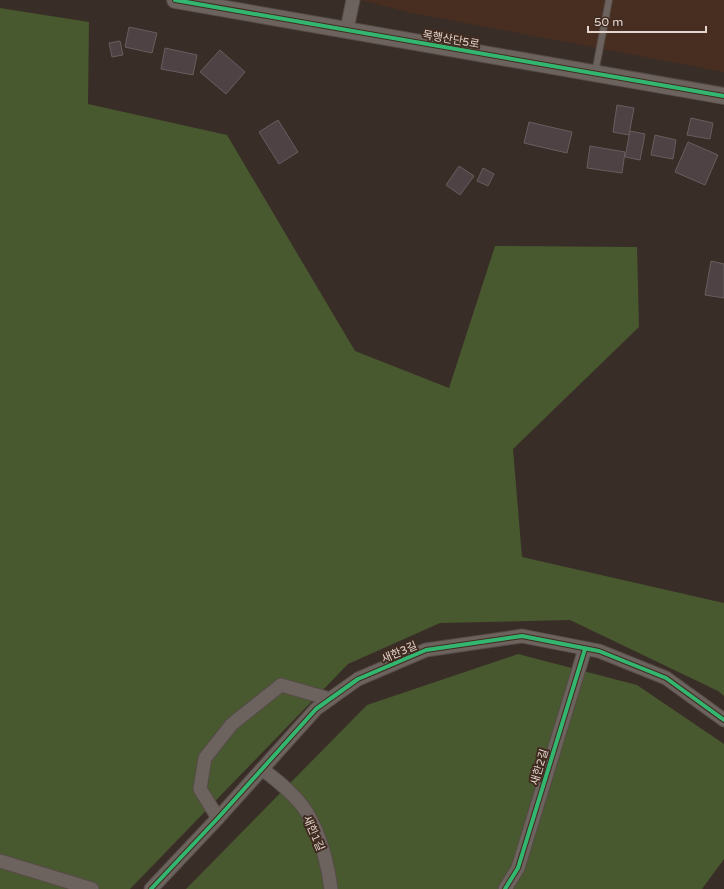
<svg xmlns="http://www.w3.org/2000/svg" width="724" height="889" viewBox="0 0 724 889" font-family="'Varela Round','Noto Sans KR',sans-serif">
	<rect width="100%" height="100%" fill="#392d27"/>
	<!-- built -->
	<path fill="#482e21" d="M361 0H724V72L407 12Z"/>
	<!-- forest -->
	<g fill="#48582f">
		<path d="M0 8 89 22 88 104 227 135 355 351 449 388 495 246 637 247 639 327 513 449 522 557 724 603V696L718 691 570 620 440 623 348 664 130 889H0Z"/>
		<path d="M518 654 637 685 724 744V859L702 889H186L367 705Z"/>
	</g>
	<!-- building -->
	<g fill="#4e4244" stroke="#685e5f">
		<path d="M129 27 157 33 152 53 125 47Z"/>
		<path d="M120 41 123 55 112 57 109 43Z"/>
		<path d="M165 48 197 55 193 75 161 69Z"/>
		<path d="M220 50 245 72 226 94 200 72Z"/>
		<path d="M617 105 634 108 629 135 613 132Z"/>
		<path d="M691 118 713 123 710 139 687 135Z"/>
		<path d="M278 120 298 152 279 164 259 132Z"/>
		<path d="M529 122 572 132 567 153 524 143Z"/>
		<path d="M630 131 645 134 640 160 625 157Z"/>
		<path d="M655 135 676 140 673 159 651 155Z"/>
		<path d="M688 142 718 155 705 185 675 172Z"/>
		<path d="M590 146 625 152 622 173 587 168Z"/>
		<path d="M459 166 474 176 460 195 446 185Z"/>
		<path d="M483 168 494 174 488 186 477 181Z"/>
		<path d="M711 261 724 264V298L705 295Z"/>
	</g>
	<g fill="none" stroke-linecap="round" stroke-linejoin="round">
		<defs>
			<path id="service" d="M595 73 609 0"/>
			<g id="minor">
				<path d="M347 29 353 0"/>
				<path d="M262 769C278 781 301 799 310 818 321 839 328 865 331 889"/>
				<path d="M218 818 200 789 205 758 232 724 281 685 330 699"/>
				<path d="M0 861 92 889"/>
				<path d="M151 889 218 818 316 709 358 679 426 650 522 636 599 651 666 678 724 720"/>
				<path d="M505 889 518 868 585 649"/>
			</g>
			<path id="tertiary" d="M175 0 724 96"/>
		</defs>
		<!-- service casing -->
		<use href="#service" stroke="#564b46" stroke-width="8"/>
		<!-- minor casing -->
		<use href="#minor" stroke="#564b46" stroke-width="15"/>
		<!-- tertiary casing -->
		<use href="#tertiary" stroke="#564b46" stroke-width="18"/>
		<!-- service -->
		<use href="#service" stroke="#6c635e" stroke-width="6"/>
		<!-- minor -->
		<use href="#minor" stroke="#6c635e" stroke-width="13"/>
		<!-- tertiary -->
		<use href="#tertiary" stroke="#6c635e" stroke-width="16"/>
		<defs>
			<g id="cycleway">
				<path d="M175 0 724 96"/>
				<path d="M151 889 218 818 316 709 358 679 426 650 522 636 599 651 666 678 724 720"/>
				<path d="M505 889 518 868 585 649"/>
			</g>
		</defs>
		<!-- cycleway casing -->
		<use href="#cycleway" stroke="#402b20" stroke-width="6"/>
		<!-- cycleway -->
		<use href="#cycleway" stroke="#33b770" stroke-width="4"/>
	</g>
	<g text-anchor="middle" stroke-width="4" stroke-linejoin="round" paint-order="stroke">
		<!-- street labels -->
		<g font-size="11" fill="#e3d4cd" stroke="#402b20">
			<text transform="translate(451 39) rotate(10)" y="4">목행산단5로</text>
			<text transform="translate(399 652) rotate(-23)" y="4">새한3길</text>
			<text transform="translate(539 767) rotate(-73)" y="4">새한2길</text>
			<text transform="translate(314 833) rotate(67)" y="4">새한1길</text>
		</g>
	</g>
	<!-- scale -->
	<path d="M588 26v6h118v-6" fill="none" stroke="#e3d4cd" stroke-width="2"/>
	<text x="594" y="26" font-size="12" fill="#e3d4cd" stroke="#402b20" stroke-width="3" paint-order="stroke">50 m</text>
</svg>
